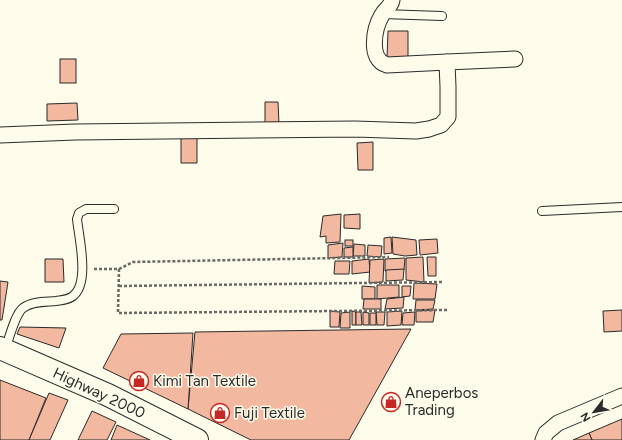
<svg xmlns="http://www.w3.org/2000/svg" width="622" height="440" viewBox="0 0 622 440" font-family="Figtree,sans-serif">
	<rect width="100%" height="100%" fill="#fdfbea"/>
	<!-- building -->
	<g fill="#f2b8a0" stroke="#2b2b2b">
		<path d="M388 31H408V59L387 58Z"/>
		<rect x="60" y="59" width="16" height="24"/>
		<path d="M265 102H278L279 124H265Z"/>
		<path d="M77 103 78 120 47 121V104Z"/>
		<path d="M181 135 197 136V163H181Z"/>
		<path d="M373 142V170H358L357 143Z"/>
		<path d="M341 214 340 242 326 243V236L320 237 323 216Z"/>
		<path d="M360 214V229L344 228V215Z"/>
		<path d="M391 237 392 253 384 254V238Z"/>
		<path d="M392 237 416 240 417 255 405 256 393 254Z"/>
		<path d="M437 239 438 253 420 255 419 240Z"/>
		<rect x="345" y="240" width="8" height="6"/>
		<path d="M343 243 342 257 328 258V245Z"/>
		<path d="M354 244 365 245V256H353Z"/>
		<path d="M368 245 382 246 381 257 367 256Z"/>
		<path d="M353 247V257H344V248Z"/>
		<path d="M423 257 424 282 406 280V258Z"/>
		<path d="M427 257H436V276H428Z"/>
		<path d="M405 258 404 270 385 271V259Z"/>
		<path d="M45 259H63L64 282H45Z"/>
		<path d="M369 259 370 272 352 274V261Z"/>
		<path d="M384 259 383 282 369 283 370 260Z"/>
		<path d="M335 261H350L349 274H334Z"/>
		<path d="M404 269 403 280 386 281V270Z"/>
		<path d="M0 281 8 282 2 320H0Z"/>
		<path d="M414 283 437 284 435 299H413Z"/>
		<path d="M377 285H399V297L377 299Z"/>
		<path d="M362 286 375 287V299H362Z"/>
		<path d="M402 286H411L410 296 402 297Z"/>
		<path d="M404 297 403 308 385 309 387 299Z"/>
		<path d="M364 299H381V309H363Z"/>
		<path d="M416 300H435L433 309 415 310Z"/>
		<path d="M435 310 433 322H416V311Z"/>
		<path d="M622 310V331L604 332 603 311Z"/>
		<path d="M330 311 340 312 339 327H330Z"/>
		<path d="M352 311 356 312V325H352Z"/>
		<path d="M402 311 401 325 387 326V312Z"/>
		<path d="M350 312V328H340L341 313Z"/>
		<path d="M356 312H361L362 325H356Z"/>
		<path d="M363 312 369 313V325H363Z"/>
		<path d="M376 312H385L384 325H377Z"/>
		<path d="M415 312 414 325H402L403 313Z"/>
		<rect x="370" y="313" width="6" height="12"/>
		<path d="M20 327 66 328 59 348 17 334Z"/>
		<path d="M411 329 349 440H251L188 409 195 332Z"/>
		<path d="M193 333 188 409 103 368 121 334Z"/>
		<path d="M0 380 46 398 29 440H0Z"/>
		<path d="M49 393 68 400 50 440H29Z"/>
		<path d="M92 411 116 422 107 440H78Z"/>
		<path d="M622 419V440H592L589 433Z"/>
		<path d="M117 425 150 440H111Z"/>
		<path d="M589 433 592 440H573Z"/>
	</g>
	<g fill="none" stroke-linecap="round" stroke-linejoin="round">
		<defs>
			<g id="service">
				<path d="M382 14 442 16"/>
				<path d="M542 211 622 207"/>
				<path d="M5 350C9 339 15 314 23 308 32 301 46 302 56 301 62 300 68 300 73 296 90 283 79 238 77 219L79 213 86 209H114"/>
			</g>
			<g id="minor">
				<path d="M392 0C391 7 385 9 382 15 374 28 368 60 387 65L447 62"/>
				<path d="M0 135 75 132 355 129 416 131 429 129 441 125 448 117V87L447 62 515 59"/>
				<path d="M543 440 546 433 558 423 622 396"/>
			</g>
			<path id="primary" d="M0 348 108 395 197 440"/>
		</defs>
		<!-- service casing -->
		<use href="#service" stroke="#2b2b2b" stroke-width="10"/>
		<!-- minor casing -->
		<use href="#minor" stroke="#2b2b2b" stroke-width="17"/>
		<!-- primary casing -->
		<use href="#primary" stroke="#2b2b2b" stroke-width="24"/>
		<!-- path -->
		<g stroke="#6a6964" stroke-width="2.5" stroke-dasharray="3 2" stroke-linecap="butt">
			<path d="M94 269H119L133 262 389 257"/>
			<path d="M119 269 118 313 447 310"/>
			<path d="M119 286 443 282"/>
		</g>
		<!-- service -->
		<use href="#service" stroke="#fdfbea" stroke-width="8"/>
		<!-- minor -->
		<use href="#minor" stroke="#fdfbea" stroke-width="15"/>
		<!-- primary -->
		<use href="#primary" stroke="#fdfbea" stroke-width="22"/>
	</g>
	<!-- icons -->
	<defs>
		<symbol id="shop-ring" viewBox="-11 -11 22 22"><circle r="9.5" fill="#fdfbea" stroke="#c62828" stroke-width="1.5"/><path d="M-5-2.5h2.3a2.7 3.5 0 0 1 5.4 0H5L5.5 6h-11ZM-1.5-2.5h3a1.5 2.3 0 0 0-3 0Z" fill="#c62828"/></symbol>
	</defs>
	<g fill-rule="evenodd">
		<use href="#shop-ring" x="128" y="370" width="22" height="22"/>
		<use href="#shop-ring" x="380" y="391" width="22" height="22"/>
		<use href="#shop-ring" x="209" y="402" width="22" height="22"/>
	</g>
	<g text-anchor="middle" stroke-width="3" stroke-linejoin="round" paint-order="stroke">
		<!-- poi labels -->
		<g font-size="15" fill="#2b2b2b" stroke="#fdfbea" text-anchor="start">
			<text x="153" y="386">Kimi Tan Textile</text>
			<text x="405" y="398">Aneperbos<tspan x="405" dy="17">Trading</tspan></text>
			<text x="234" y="418">Fuji Textile</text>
		</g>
		<!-- street labels -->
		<g font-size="15" fill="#2b2b2b" stroke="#fdfbea">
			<text transform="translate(99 393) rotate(25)" y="5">Highway 2000</text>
		</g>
	</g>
	<!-- north arrow -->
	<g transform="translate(594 412) rotate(239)" stroke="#fdfbea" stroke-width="3" paint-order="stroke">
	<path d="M0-3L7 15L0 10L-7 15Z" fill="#2b2b2b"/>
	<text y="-6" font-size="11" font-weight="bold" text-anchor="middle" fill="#2b2b2b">N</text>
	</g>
</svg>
